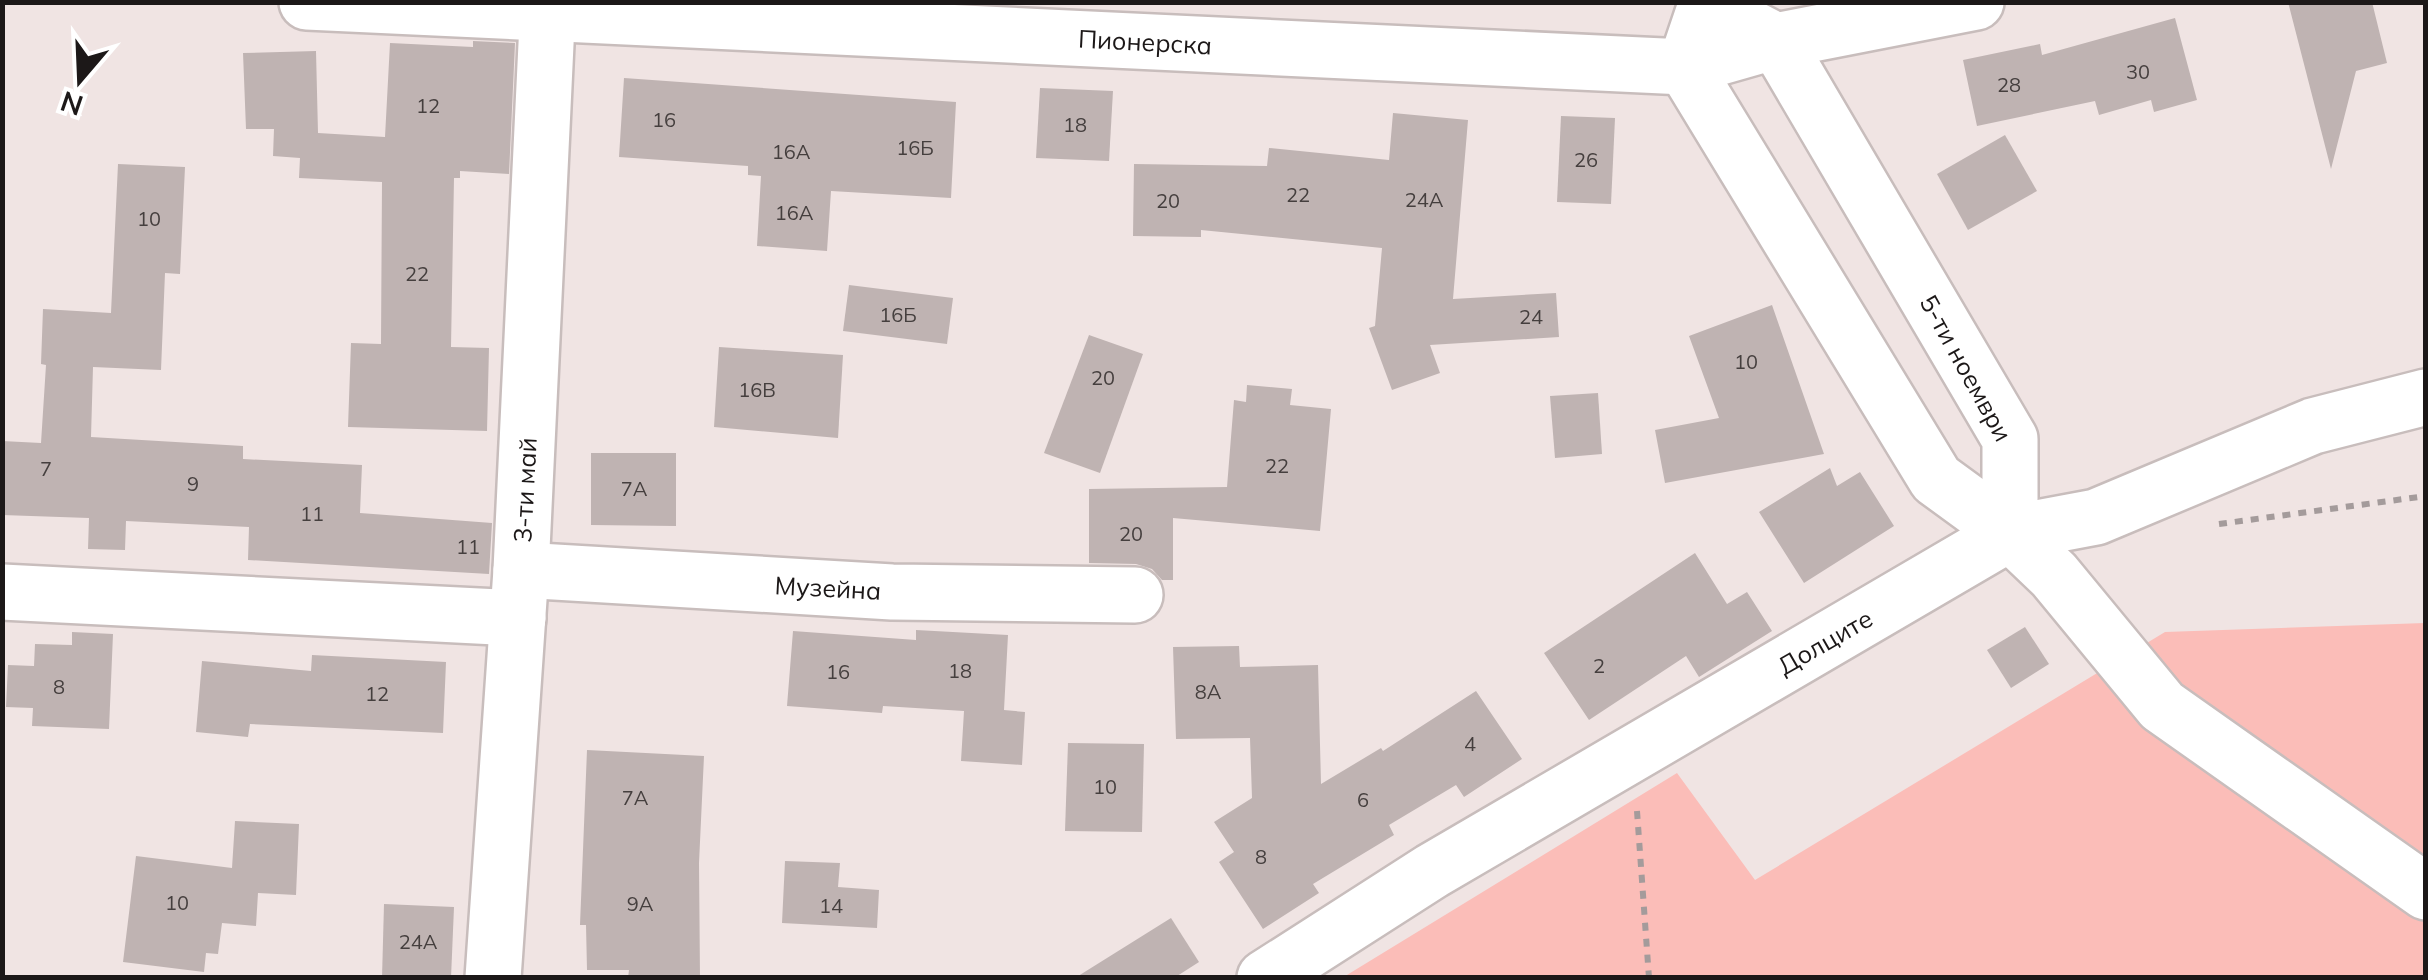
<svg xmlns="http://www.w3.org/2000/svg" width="2428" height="980" viewBox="0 0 2428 980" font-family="Mulish,sans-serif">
	<rect width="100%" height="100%" fill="#f0e4e3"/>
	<!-- green -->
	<path fill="#fbbdb8" d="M2425 623V977L1342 978 1677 773 1755 880 2165 632Z"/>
	<!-- building -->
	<g fill="#bfb3b2">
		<path d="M2288 2H2372L2387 63 2356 71 2331 169Z"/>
		<path d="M2175 18 2197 100 2154 112 2151 100 2099 115 2095 101 1977 126 1963 60 2040 44 2042 55Z"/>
		<path d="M473 41 515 43 509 174 460 171V178H454L451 347 489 348 487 431 348 427 351 343 381 344 382 182 299 178 300 158 273 156 274 129H246L243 53 316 51 318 133 385 137 390 43 473 47Z"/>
		<path d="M624 78 956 102 951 198 831 191 827 251 757 246 761 176 748 175V166L619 157Z"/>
		<path d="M1040 88 1113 91 1109 161 1036 158Z"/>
		<path d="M1393 113 1468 120 1453 299 1556 293 1559 337 1430 345 1440 373 1392 390 1369 328 1375 326 1382 248 1201 230V237L1133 236 1134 164 1267 166 1269 148 1389 160Z"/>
		<path d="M1561 116 1615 118 1611 204 1557 202Z"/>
		<path d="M2005 135 2037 191 1968 230 1937 174Z"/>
		<path d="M118 164 185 167 180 274 165 273 161 370 93 367 91 437 243 446V459L362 465 360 513 492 523 489 574 248 560 249 527 126 521 125 550 88 549 89 518 2 515V441L41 443 46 365 41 364 43 309 111 313Z"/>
		<path d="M849 285 953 298 947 344 843 331Z"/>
		<path d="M1772 305 1824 454 1665 483 1655 430 1719 418 1689 336Z"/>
		<path d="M1089 335 1143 354 1100 473 1044 453Z"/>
		<path d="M719 347 843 355 838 438 714 427Z"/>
		<path d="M1247 385 1292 389 1290 405 1331 409 1320 531 1173 518V580H1162L1152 569 1136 564 1089 563V489L1227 487 1234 400 1246 402Z"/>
		<path d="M1598 393 1602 454 1555 458 1550 396Z"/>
		<path d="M591 453H676V526L591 525Z"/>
		<path d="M1830 468 1837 486 1860 472 1894 526 1804 583 1759 512Z"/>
		<path d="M1695 553 1727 604 1747 592 1772 631 1699 677 1686 656 1589 720 1544 653Z"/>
		<path d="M2025 627 2049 664 2011 688 1987 650Z"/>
		<path d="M916 630 1008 635 1004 710 1025 712 1022 765 961 761 964 711 883 706 882 713 787 706 793 631 916 640Z"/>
		<path d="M72 632 113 634 109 729 32 726 33 708 6 707 8 665 34 666 35 644 72 645Z"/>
		<path d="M1239 646 1240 667 1318 665 1321 784 1381 748 1383 751 1476 691 1522 759 1464 797 1456 785 1389 825 1394 835 1313 884 1319 893 1263 929 1219 862 1234 852 1214 822 1252 798 1250 738 1176 739 1173 647Z"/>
		<path d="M312 655 446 662 443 733 250 724 248 737 196 732 202 661 311 671Z"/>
		<path d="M1068 743 1144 744 1142 832 1065 831Z"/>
		<path d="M587 750 704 756 699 863 700 978H628L629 970H587L586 925H580Z"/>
		<path d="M235 821 299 824 296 895 258 893 256 926 222 923 218 954 206 953 204 972 123 962 136 856 232 868Z"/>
		<path d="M785 861 840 863 838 887 879 890 877 928 782 923Z"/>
		<path d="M384 904 454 907 451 978H382Z"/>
		<path d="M1171 918 1199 962 1174 978H1075Z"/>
	</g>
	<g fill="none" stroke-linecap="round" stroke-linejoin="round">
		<defs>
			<g id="minor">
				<path d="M307 2 1685 67 1776 41 1976 2"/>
				<path d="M1707 2 1685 67 1936 479 2010 533 2054 575 2162 706 2426 892"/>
				<path d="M1749 27 1776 41 2010 439V533"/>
				<path d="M521 570 892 592 1135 595"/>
				<path d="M2 592 518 618"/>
				<path d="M493 978 521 570 548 2"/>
				<path d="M1265 978 1432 871 2010 533 2096 517 2313 426 2426 397"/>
			</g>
		</defs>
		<!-- minor casing -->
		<use href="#minor" stroke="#c8bdbc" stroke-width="60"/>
		<!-- path -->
		<g stroke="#a49b9b" stroke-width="6" stroke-dasharray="8 8" stroke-linecap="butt">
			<path d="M2219 524 2426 496"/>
			<path d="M1637 811 1649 978"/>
		</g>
		<!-- minor -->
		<use href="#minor" stroke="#fff" stroke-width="55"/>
	</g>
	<g text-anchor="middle" stroke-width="10" stroke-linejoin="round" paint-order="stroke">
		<!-- number labels -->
		<g font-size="20" fill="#453f3e">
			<text x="2138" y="79">30</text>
			<text x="2009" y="92">28</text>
			<text x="428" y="113">12</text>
			<text x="664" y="127">16</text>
			<text x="1075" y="132">18</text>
			<text x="915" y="155">16Б</text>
			<text x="791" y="159">16А</text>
			<text x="1586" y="167">26</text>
			<text x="1298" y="202">22</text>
			<text x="1424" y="207">24А</text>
			<text x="1168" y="208">20</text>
			<text x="794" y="220">16А</text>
			<text x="149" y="226">10</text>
			<text x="417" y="281">22</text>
			<text x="898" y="322">16Б</text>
			<text x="1531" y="324">24</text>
			<text x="1746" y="369">10</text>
			<text x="1103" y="385">20</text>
			<text x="757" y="397">16В</text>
			<text x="1277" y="473">22</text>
			<text x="46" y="476">7</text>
			<text x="193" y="491">9</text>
			<text x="634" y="496">7А</text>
			<text x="312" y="521">11</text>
			<text x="1131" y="541">20</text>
			<text x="468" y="554">11</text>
			<text x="1599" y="673">2</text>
			<text x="960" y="678">18</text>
			<text x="838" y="679">16</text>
			<text x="59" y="694">8</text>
			<text x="1208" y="699">8А</text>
			<text x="377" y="701">12</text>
			<text x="1470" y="751">4</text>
			<text x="1105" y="794">10</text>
			<text x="635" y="805">7А</text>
			<text x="1363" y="807">6</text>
			<text x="1261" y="864">8</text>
			<text x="177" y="910">10</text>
			<text x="640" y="911">9А</text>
			<text x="831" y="913">14</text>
			<text x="418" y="949">24А</text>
		</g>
		<!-- street labels -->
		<g font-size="25" fill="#1c1818" stroke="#fff">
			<text transform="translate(1145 42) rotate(3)" y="9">Пионерска</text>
			<text transform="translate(1966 368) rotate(61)" y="9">5-ти ноември</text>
			<text transform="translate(525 490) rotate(-87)" y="9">3-ти май</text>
			<text transform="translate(828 588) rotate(3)" y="9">Музейна</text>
			<text transform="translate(1825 642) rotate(-30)" y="9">Долците</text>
		</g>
	</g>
	<!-- border -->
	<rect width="2428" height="980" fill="none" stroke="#1c1818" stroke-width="10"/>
	<!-- north arrow -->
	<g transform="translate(80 80) rotate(199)" stroke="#ffffff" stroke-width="8" paint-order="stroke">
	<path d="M0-8L18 38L0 25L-18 38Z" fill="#1c1818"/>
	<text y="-15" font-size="28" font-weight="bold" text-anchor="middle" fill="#1c1818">N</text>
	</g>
</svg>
